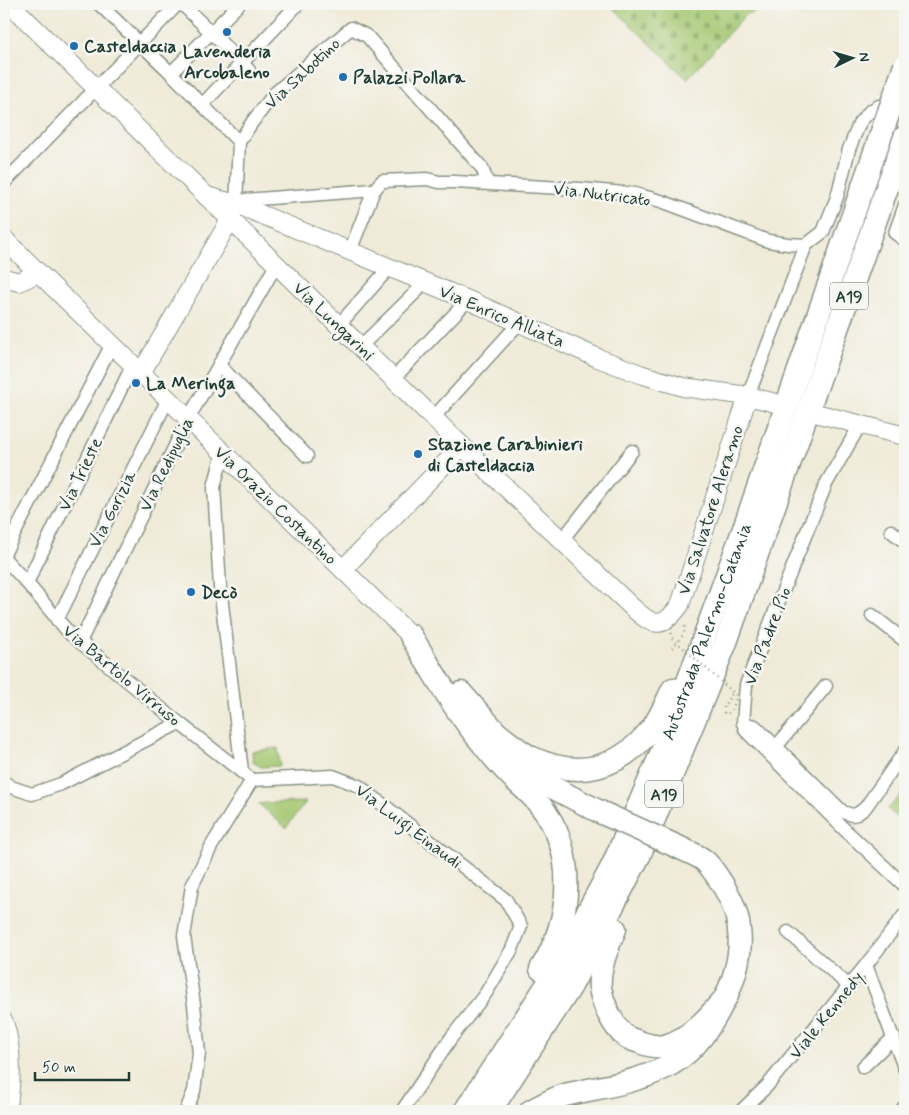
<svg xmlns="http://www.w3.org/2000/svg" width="909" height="1115" viewBox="0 0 909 1115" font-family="Mynerve,sans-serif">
	<defs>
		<pattern id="cemetery-stones" width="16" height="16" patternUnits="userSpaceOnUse" patternTransform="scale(1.25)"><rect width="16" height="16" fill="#a4c871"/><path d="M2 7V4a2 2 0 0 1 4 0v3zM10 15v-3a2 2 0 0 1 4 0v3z" fill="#85a45e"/></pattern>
	</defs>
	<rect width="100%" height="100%" fill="#f6f6f2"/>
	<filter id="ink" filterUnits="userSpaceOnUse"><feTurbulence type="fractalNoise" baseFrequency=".02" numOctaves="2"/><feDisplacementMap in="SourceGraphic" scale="10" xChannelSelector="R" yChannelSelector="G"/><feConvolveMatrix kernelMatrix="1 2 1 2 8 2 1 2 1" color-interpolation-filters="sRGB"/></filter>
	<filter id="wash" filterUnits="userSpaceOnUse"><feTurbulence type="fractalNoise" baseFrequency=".0096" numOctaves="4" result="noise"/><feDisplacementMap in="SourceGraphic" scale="20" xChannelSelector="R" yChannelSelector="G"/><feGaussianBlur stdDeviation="1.12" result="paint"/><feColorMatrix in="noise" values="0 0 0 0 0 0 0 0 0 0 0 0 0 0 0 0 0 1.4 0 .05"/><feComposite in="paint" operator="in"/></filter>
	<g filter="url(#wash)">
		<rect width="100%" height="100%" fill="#f0ebd8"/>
		<!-- cemetery -->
		<path fill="url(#cemetery-stones)" stroke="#628252" d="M609 4H763L750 15 747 13 687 79Z"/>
		<!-- green -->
		<g fill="#a4c871" stroke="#628252">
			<path d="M278 748 280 766 261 767 253 762 252 751Z"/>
			<path d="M905 790V825L888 809Z"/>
			<path d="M306 802 286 828 259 804 266 803Z"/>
		</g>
	</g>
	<g filter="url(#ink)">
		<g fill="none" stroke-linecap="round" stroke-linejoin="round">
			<defs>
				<g id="street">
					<path d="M99 4 171 73 239 142"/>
					<path d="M182 4 249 70"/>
					<path d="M171 73 239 4"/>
					<path d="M202 105 298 4"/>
					<path d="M4 183 178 4"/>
					<path d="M488 184 482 168 367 36 351 28 275 93 253 121 239 142 236 204 245 200 374 190 382 181 427 179 439 182H455L580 189 635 194 661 201 768 241 788 244 806 245 823 232 837 197 849 149 860 122 870 111 879 106 905 114"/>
					<path d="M905 205 895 233 905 240"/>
					<path d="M350 251 374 190"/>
					<path d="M338 326 389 268"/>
					<path d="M360 347 417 291"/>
					<path d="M219 365 307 456"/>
					<path d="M393 379 468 300"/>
					<path d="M748 396 806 245"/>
					<path d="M433 418 520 322"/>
					<path d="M860 425 826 484 779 601 746 685 743 723 746 731 844 829 905 886"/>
					<path d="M223 453 214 487 220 587 242 771"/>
					<path d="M891 531 905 542"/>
					<path d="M562 540 632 451"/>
					<path d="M4 554 112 344"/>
					<path d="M4 558 27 583 69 633 179 723 252 780"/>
					<path d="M27 583 133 364"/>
					<path d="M872 615 905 641"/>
					<path d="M57 620 168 399"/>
					<path d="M80 642 188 419 276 265"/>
					<path d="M743 723 755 726 843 812 852 815 857 814 865 808 905 751"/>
					<path d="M776 747 826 686"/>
					<path d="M252 780 333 776 359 786 506 900 521 926 512 949 486 993 451 1038 402 1111"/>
					<path d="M4 782 11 787 32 794 61 784 179 723"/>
					<path d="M788 932 849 986"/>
					<path d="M866 965 905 1070"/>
					<path d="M863 1067 894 1037"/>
					<path d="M186 1111 194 1091 199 1053 194 1005 184 936 192 886 212 845 252 780"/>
					<path d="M741 1111 767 1086 866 965 905 914"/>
					<path d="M901 1111 905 1106"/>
				</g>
				<g id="secondary">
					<path d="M10 4 462 446 634 609C655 628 663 628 680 605L748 396"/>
					<path d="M206 196 236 204 468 300 598 358 640 374 683 387 748 396 776 403"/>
					<path d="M4 239 411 636"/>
					<path d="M4 278 19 282 38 273"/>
					<path d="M141 373 230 220 234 209"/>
					<path d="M819 414 905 436"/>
					<path d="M343 569 462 446"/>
					<path d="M4 1022C13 1050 12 1082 7 1111"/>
				</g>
				<g id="highway">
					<path d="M411 636C434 673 455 711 483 744 493 757 504 769 516 781 524 788 533 796 540 805 578 852 572 919 541 969"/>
					<path d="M461 693 526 766 554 788 600 812"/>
					<path d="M492 730C504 738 517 750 530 757 578 780 620 770 653 727 661 716 667 701 673 689"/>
					<path d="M615 929C608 946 598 969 600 988 603 1004 612 1025 625 1036 629 1039 637 1041 642 1043 651 1046 660 1048 668 1045 693 1037 710 1015 727 996"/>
					<path id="s1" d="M465 1111 553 976 612 867 664 747 743 531 885 123"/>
					<path d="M490 1111 571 986 639 856 726 642 905 137"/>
					<path d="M531 1111C542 1105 554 1098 565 1095 598 1087 633 1084 664 1068 689 1056 705 1035 718 1012 741 971 750 929 724 887 719 879 713 869 706 862 699 855 685 851 676 846"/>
				</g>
			</defs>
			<!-- street casing -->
			<use href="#street" stroke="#889486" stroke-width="15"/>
			<!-- secondary casing -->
			<use href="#secondary" stroke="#889486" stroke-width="20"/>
			<!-- highway casing -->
			<use href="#highway" stroke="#889486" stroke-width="25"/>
			<!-- path -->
			<g stroke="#889486" stroke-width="2.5" stroke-dasharray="1 4" stroke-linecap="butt">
				<path d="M672 648 684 634 685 623"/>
				<path d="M724 713V706L733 692"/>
			</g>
			<!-- street -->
			<use href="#street" stroke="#fff" stroke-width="12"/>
			<!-- secondary -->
			<use href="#secondary" stroke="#fff" stroke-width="18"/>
			<!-- highway -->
			<use href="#highway" stroke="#fff" stroke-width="22"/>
			<defs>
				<g id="highway-bridge">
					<path d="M885 123 905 66"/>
					<path d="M600 812 676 846"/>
				</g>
			</defs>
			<!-- highway-bridge casing -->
			<use href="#highway-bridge" stroke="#889486" stroke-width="25" stroke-linecap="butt"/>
			<!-- path-bridge -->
			<path stroke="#889486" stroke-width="2.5" stroke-dasharray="1 4" stroke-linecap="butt" d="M674 624 671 629 672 638 736 695C736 700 733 711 727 714L724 713"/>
			<!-- highway-bridge -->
			<use href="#highway-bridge" stroke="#fff" stroke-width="22"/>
		</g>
	</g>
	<!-- markers -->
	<g fill="#1f6fb2" stroke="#f6f6f2" stroke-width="2">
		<circle cx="227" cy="32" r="5"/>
		<circle cx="74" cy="46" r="5"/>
		<circle cx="343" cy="77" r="5"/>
		<circle cx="136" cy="383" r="5"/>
		<circle cx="418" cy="454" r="5"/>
		<circle cx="191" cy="592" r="5"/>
	</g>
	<g text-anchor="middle" stroke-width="5" stroke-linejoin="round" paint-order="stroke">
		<!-- shield labels -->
		<g fill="#f6f6f2" stroke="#60746d" stroke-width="1">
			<rect x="830" y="282.5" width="38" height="27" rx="4"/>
			<rect x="645" y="780.5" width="38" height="27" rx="4"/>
		</g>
		<g font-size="16" font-weight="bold" fill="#1f3d34">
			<text x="849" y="302">A19</text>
			<text x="664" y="800">A19</text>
		</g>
		<!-- poi labels -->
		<g font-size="18" font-weight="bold" fill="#1f3d34" stroke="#f6f6f2" text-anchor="start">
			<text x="84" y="52">Casteldaccia</text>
			<text x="227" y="57" text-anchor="middle">Lavenderia<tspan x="227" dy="21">Arcobaleno</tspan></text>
			<text x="353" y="83">Palazzi Pollara</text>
			<text x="146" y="389">La Meringa</text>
			<text x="428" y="450">Stazione Carabinieri<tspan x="428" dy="21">di Casteldaccia</tspan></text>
			<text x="201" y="598">Decò</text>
		</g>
		<!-- street labels -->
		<g font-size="18" fill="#1f3d34" stroke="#f6f6f2">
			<text transform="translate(302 73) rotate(-43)" y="6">Via Sabotino</text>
			<text transform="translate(602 194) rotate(7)" y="6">Via Nutricato</text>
			<text transform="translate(502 316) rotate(23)" y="6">Via Enrico Alliata</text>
			<text transform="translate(334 321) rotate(44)" y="6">Via Lungarini</text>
			<text transform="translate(166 464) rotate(-64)" y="6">Via Redipuglia</text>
			<text transform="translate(80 474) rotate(-64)" y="6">Via Trieste</text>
			<text transform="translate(276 505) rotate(44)" y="6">Via Orazio Costantino</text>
			<text transform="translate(112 509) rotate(-63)" y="6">Via Gorizia</text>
			<text transform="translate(710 510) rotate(-72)" y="6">Via Salvatore Aleramo</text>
			<text dy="6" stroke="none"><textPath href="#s1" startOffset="539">Autostrada Palermo-Catania</textPath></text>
			<text transform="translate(767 636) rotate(-69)" y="6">Via Padre Pio</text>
			<text transform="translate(122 675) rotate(40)" y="6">Via Bartolo Virruso</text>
			<text transform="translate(409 826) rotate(37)" y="6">Via Luigi Einaudi</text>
			<text transform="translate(826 1015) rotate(-51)" y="6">Viale Kennedy</text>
		</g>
	</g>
	<!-- margin -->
	<rect width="909" height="1115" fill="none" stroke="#f6f6f2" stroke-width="20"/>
	<!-- north arrow -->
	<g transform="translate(852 58) rotate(85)" stroke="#f6f6f2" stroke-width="4" paint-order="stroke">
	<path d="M0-4L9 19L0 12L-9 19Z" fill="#1f3d34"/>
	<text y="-8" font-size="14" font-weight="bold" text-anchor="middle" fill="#1f3d34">N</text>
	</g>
	<!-- scale -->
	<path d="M35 1072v8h94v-8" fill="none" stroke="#1f3d34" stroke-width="2.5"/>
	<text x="42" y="1072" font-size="15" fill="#1f3d34" stroke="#f6f6f2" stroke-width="4" paint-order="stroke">50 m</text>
</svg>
